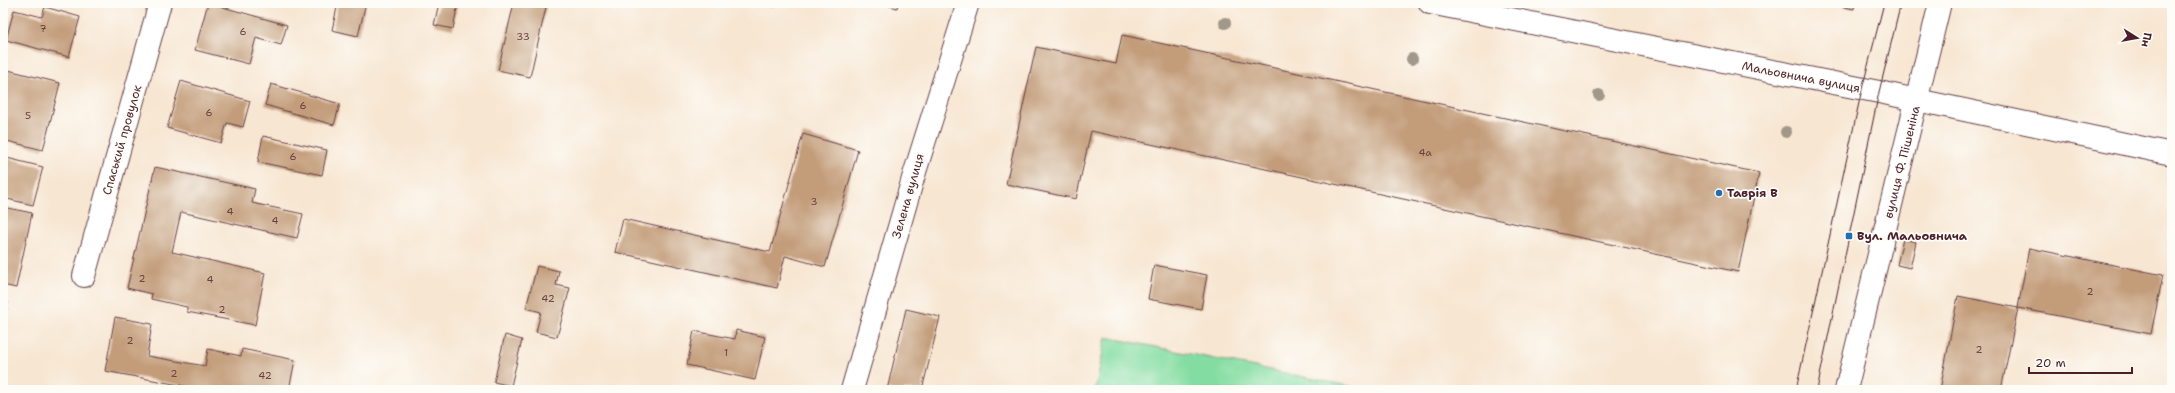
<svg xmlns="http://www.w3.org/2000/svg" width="2175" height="393" viewBox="0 0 2175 393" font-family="'Shantell Sans',sans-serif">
	<rect width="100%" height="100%" fill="#fdfcf7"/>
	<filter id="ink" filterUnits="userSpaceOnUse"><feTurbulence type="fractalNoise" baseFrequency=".025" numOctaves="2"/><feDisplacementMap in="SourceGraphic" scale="8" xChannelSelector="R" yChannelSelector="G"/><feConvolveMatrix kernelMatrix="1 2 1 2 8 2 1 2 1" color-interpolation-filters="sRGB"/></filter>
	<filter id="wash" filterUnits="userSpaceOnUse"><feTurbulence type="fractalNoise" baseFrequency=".012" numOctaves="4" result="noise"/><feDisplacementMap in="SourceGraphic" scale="16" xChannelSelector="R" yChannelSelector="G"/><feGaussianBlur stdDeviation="0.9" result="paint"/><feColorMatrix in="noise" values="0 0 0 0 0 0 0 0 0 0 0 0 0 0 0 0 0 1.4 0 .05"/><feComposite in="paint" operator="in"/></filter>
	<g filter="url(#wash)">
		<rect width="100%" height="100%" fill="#f7e6d2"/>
		<!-- green -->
		<path fill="#83dda2" stroke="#667e66" d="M1106 337 1369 390H1095Z"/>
		<g id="blocks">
			<!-- building -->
			<g fill="#c39c79">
				<path d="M208 3 287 25 281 45 256 38 249 64 195 50Z"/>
				<path d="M338 3H366L358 36 332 30Z"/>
				<path d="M439 3H458L453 29 434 25Z"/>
				<path d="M514 3H547L530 77 498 70Z"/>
				<path d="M756 3H775L774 7Z"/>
				<path d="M880 3H898L897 8Z"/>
				<path d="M1826 3H1855L1854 9Z"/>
				<path d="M45 7 80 17 69 57 6 40 14 10 42 17Z"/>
				<path d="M1122 35 1759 173 1738 272 1091 131 1076 199 1006 184 1036 47 1116 64Z"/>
				<path d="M8 70 60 83 43 150 3 140V90Z"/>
				<path d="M181 81 250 101 243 127 227 123 221 143 167 128Z"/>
				<path d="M271 84 340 104 334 125 265 105Z"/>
				<path d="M803 134 858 150 825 267 785 256 777 288 615 252 623 219 770 252Z"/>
				<path d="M263 136 327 150 322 175 258 162Z"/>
				<path d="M3 157 43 167 33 205 3 198Z"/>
				<path d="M155 167 255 189 252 203 303 214 297 238 181 212 172 252 265 273 255 325 187 312V307L151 299 152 294 127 288Z"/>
				<path d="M3 207 32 213 16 288 3 285Z"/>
				<path d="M1903 239 1916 242 1910 268 1897 265Z"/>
				<path d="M2029 248 2163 275 2151 334 2018 308Z"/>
				<path d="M1154 265 1207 275 1201 309 1148 299Z"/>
				<path d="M537 266 559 271 556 285 570 288 557 337 536 332 541 312 526 308Z"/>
				<path d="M1958 296 2018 308 2001 390H1940Z"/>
				<path d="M3 301 8 302 4 326H3Z"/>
				<path d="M906 309 940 317 922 390H887Z"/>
				<path d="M115 317 152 324 147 356 205 366 208 349 241 356 242 349 295 360 289 390H206L105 371Z"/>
				<path d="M736 330 765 337 755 380 687 365 694 331 735 339Z"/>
				<path d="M505 335 522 340 511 386 494 382Z"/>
			</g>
		</g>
	</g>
	<g filter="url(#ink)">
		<use href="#blocks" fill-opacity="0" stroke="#643d44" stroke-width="1"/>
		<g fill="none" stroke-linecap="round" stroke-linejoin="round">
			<defs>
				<g id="minor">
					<path d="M1430 3 1879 92 2172 154"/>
					<path d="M84 276 160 3"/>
					<path d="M852 390 914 175 968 3"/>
					<path d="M1846 390 1940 3"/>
				</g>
			</defs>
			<!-- minor casing -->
			<use href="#minor" stroke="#643d44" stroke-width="24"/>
			<!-- minor -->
			<use href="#minor" stroke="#fff" stroke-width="22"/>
			<!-- tram -->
			<g stroke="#4a1f2b" stroke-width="1">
				<path d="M1796 390 1862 89 1884 3"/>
				<path d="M1817 390 1879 92 1901 3"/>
			</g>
		</g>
		<!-- trees -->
		<g fill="#a1988a">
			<circle cx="1225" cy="23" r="6"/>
			<circle cx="1412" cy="59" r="6"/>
			<circle cx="1599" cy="95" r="6"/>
			<circle cx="1786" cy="132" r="6"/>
		</g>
	</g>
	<!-- markers -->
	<g fill="#1f6fb2" stroke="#fdfcf7" stroke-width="1.5">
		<circle cx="1719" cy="193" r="4"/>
		<rect x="1845" y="232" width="8" height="8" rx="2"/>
	</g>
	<g text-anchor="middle" stroke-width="3.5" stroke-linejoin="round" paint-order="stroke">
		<!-- number labels -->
		<g font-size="10" fill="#683e3e">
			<text x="43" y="32">7</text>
			<text x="243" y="35">6</text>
			<text x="523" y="40">33</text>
			<text x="303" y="109">6</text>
			<text x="209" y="116">6</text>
			<text x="28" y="119">5</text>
			<text x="1425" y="156">4а</text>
			<text x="293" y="160">6</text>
			<text x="814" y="205">3</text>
			<text x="230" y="215">4</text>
			<text x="275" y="224">4</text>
			<text x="142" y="282">2</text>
			<text x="210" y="283">4</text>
			<text x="2090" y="295">2</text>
			<text x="548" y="302">42</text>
			<text x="222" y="313">2</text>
			<text x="130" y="344">2</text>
			<text x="1979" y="353">2</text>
			<text x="726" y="356">1</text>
			<text x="174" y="377">2</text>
			<text x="265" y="379">42</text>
		</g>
		<!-- street labels -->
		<g font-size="12" fill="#4a1f2b" stroke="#fdfcf7">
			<text transform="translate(1801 77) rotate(11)" y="4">Мальовнича вулиця</text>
			<text transform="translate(122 140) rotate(-74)" y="4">Спаський провулок</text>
			<text transform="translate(1902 162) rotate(-76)" y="4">вулиця Ф. Пішеніна</text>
			<text transform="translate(908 196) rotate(-74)" y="4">Зелена вулиця</text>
		</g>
		<!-- poi labels -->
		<g font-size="12" font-weight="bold" fill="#4a1f2b" stroke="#fdfcf7" text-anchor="start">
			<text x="1727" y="197">Таврія В</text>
			<text x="1857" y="240">Вул. Мальовнича</text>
		</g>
	</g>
	<!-- margin -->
	<rect width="2175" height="393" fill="none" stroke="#fdfcf7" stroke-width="16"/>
	<!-- north arrow -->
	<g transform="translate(2137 38) rotate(101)" stroke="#fdfcf7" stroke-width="3" paint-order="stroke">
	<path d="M0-3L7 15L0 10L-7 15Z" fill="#4a1f2b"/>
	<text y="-6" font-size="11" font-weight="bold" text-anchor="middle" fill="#4a1f2b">Пн</text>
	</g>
	<!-- scale -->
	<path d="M2029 367v6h103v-6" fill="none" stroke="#4a1f2b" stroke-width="2"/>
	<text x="2035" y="367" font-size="12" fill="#4a1f2b" stroke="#fdfcf7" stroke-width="3" paint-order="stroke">20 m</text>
</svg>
